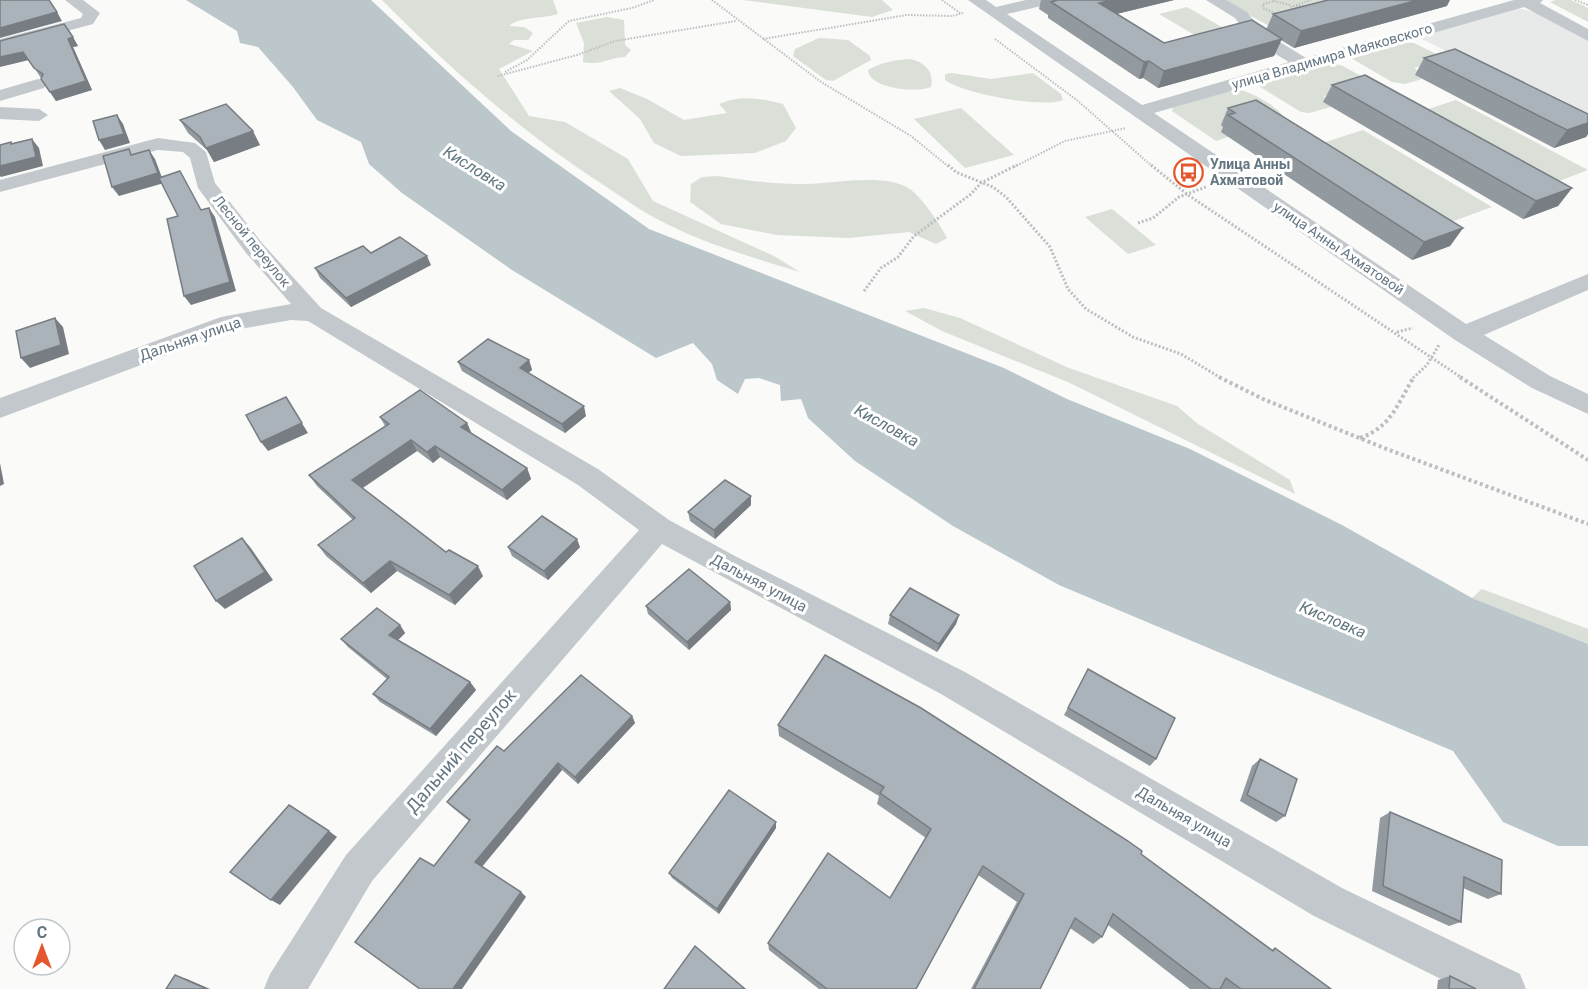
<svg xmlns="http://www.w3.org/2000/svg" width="1588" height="989" viewBox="0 0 1588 989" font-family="Roboto,sans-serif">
	<rect width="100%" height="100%" fill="#fafaf8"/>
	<!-- built -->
	<path fill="#e8e9e9" d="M1517 8 1534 12 1588 40V122L1416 36Z"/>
	<!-- green -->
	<g fill="#dadfd7">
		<path d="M382 0H553L558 14C543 19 521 16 509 26L524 27 533 33 528 40H514L509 44 533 51 499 69 529 116 565 122 628 159 653 201 774 256 800 272C751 257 701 243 655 218 638 209 622 197 605 186 523 133 451 70 382 0Z"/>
		<path d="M743 0H882L893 10 872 17Z"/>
		<path d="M1222 0H1372L1271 27Z"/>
		<path d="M1556 0H1571L1588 8V22L1550 2Z"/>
		<path d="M1187 7 1232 33 1203 40 1159 14Z"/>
		<path d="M607 17 624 20 625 45 631 50 625 57C607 58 601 66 583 62L584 43 576 23Z"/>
		<path d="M819 38 848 40 870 56 871 60 833 81 826 80 793 56 795 49Z"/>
		<path d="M1399 42 1414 43 1452 62 1431 64 1414 68 1421 73 1422 79 1405 84 1392 82 1351 58Z"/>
		<path d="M910 59C925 62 934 72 931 87 917 93 869 89 868 70 882 62 895 60 910 59Z"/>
		<path d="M1328 62 1343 66 1377 85 1323 96 1330 100 1331 107 1309 113 1301 112 1257 85Z"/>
		<path d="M952 73 991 79 1033 73 1061 94 1063 100C1043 109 962 93 945 80V74Z"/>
		<path d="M620 88 647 99 684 120 727 113 719 104C740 95 761 98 783 104L796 128 786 141 755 153 681 156 654 143 640 119 609 91Z"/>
		<path d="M1237 89C1251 92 1280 107 1285 119L1228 130V137L1216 141 1172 111 1173 107Z"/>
		<path d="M1456 100 1588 170 1541 188 1410 115Z"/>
		<path d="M961 108 1014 155 965 168 914 119Z"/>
		<path d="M1363 130 1492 207 1440 226 1313 146Z"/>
		<path d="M718 176C747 181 776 184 806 184 834 184 887 172 911 190 922 198 941 225 947 238L936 244 909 232 849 238 777 235 721 224 690 202 691 184 702 177Z"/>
		<path d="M1112 209 1156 245 1128 254 1085 217Z"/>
		<path d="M924 308 960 318 1069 368 1177 406 1198 424 1290 480 1295 494 1070 383 942 331 905 311Z"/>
		<path d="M1482 589 1588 629V644L1472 598Z"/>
	</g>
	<!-- water -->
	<path fill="#bbc7cb" d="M186 0H371L511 131 649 229 1004 368 1067 399 1190 449 1342 525 1472 598 1588 644V846H1558L1503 822 1453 751 1059 585 953 526 855 461 808 418 801 399 781 401 780 385 759 378 745 379 738 394 717 380 712 364 693 343 656 358 512 270 402 193 369 164 361 142 317 120 293 87 258 47 240 43 237 31Z"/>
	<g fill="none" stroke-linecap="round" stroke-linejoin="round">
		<!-- path-far2 -->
		<g stroke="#bbbfc2" stroke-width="2" stroke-dasharray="1.5 1.5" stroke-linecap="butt">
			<path d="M712 0 821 82 911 136 949 167"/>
			<path d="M942 0 960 13"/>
			<path d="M1575 0 1588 5"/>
			<path d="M1274 1 1290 5 1295 12 1279 15 1263 8V4Z"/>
			<path d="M1296 5 1311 0"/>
			<path d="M1293 6H1309"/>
			<path d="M763 39 907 15 952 16 963 13"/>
			<path d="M995 39 1078 101 1153 167"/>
			<path d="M505 72 527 60 569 21 632 8 654 0"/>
			<path d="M498 76 577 55 615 41 736 21"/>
			<path d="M1014 167 1065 141 1126 128"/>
		</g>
		<!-- path-far1 -->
		<g stroke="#bbbfc2" stroke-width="3" stroke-dasharray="2 2" stroke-linecap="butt">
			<path d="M948 165 956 172 993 187 1006 197 1050 247 1068 289 1086 309 1133 337 1181 354 1221 378"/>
			<path d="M1151 165 1188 195 1462 378"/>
			<path d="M1138 223 1153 218 1179 197 1211 185"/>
			<path d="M864 291 881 268 898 257 914 236 971 194 981 183 1017 165"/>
			<path d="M1397 332 1413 328"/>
			<path d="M1413 378 1427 365 1439 345"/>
		</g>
		<!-- path -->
		<g stroke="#bbbfc2" stroke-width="4" stroke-dasharray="3 3" stroke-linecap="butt">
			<path d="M1219 377 1263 399 1384 448 1588 524"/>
			<path d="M1460 377 1588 460"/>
			<path d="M1360 438C1392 427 1398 402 1414 377"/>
		</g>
		<!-- minor -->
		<g fill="#c3c8cc" fill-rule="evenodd">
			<path d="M65 0H83L100 13 93 24 0 49V39L81 18 83 14Z"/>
			<path d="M968 0H986L996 7 1026 0H1056L1054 3 1007 14 1142 105 1289 62 1250 39 1235 18 1206 0H1226L1247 12 1262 31 1306 58 1514 0H1543L1540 3 1588 29V41L1524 7 1154 113 1466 324 1588 274V290L1484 335 1550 376 1588 394V414L1532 388 1455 340Z"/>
			<path d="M38 79 44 80 47 84 44 88 0 101V90Z"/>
			<path d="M0 107 39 109 48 115 39 121 0 119Z"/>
			<path d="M158 138 195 143 206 152 215 183 262 243 321 308 598 469 669 520 735 556 965 672 1342 888 1520 974 1526 989H1461L1314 916 941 694 662 544 372 881 308 989H264L270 974 346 855 639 530 578 485 308 321 291 320 234 330 0 418V398L221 317 291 304 246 253 198 188 190 158 183 152 158 150 0 192V180Z"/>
		</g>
	</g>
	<!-- wall -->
	<g fill="#929a9f">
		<path d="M1041 0H1174L1117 14 1164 43 1266 30 1273 14 1447 6 1294 48 1281 40 1274 56 1158 88 1143 78 1139 79 1048 18V15L1039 9Z"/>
		<path d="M64 24 78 46 73 47 92 90 56 101 41 78 29 60Z"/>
		<path d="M1424 58 1588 114V134L1586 137 1554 148 1415 75Z"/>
		<path d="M1332 85 1572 188 1558 206 1523 219 1323 102Z"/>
		<path d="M1228 108 1463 228 1450 246 1412 260 1221 132 1223 127 1221 125Z"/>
		<path d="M180 120 260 145 214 162 207 150 188 133Z"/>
		<path d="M371 253 431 265 351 307 320 278 315 268Z"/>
		<path d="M529 360 532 370 528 373 586 416 565 433 462 371 458 362Z"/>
		<path d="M380 417 467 423 471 433 527 468 531 479 507 500 440 457 433 463 417 451 363 488 446 552 483 576 455 605 397 571 371 593 326 556 318 545 353 520 317 486 309 475 385 426Z"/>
		<path d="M751 496V505L715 539 690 521 688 512Z"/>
		<path d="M508 547H580L548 580 512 556Z"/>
		<path d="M730 602 731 610 689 650 648 614 646 606Z"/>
		<path d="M890 615H959L956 624 937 652 888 624Z"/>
		<path d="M400 625 405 633 398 640 470 682 476 690 436 736 380 702 373 694 387 679 348 647 341 639Z"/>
		<path d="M1084 677 1156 759 1150 766 1064 715Z"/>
		<path d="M632 716 635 723 578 784 562 770 482 866 521 892 526 897 434 866 469 821 453 808 447 802 504 751Z"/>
		<path d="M778 725 1141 854 1271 950 1275 948 1331 989H1190L1108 925 1102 937 1093 944 1070 928 1040 989H971L1017 902 978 875 916 989H819L769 950 768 943 890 898 926 838 877 804 879 796 779 736Z"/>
		<path d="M1260 759 1285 816 1276 822 1240 801 1252 766Z"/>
		<path d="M1390 812 1501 894 1488 899 1463 888 1461 922 1449 926 1372 891 1380 818Z"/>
		<path d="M776 828 719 914 672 878 669 873Z"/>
		<path d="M1450 976 1476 989H1437L1438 980Z"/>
	</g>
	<!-- shaded-wall -->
	<g fill="#777d82">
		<path d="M1112 0H1174L1095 19 1099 3Z"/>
		<path d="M1418 0H1450L1447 6 1294 48 1301 31Z"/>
		<path d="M57 12 62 21 0 38V28Z"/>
		<path d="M73 37 78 46 73 47 92 90 56 101 50 92 68 39Z"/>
		<path d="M1282 39 1274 56 1158 88 1164 71Z"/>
		<path d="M23 52 29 60 0 67V57Z"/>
		<path d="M1149 61 1143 78 1139 79 1144 62Z"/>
		<path d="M117 115 123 124 130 143 105 150 99 140Z"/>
		<path d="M1588 123V134L1586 137 1554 148 1567 130Z"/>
		<path d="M253 131 260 145 214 162 206 148Z"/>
		<path d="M32 139 39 148 43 166 1 177 0 176V166Z"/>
		<path d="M149 150 155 159 164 183 119 196 112 187Z"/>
		<path d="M1572 188 1558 206 1523 219 1536 201Z"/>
		<path d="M209 208 215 217 236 291 191 305 184 296Z"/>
		<path d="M1463 228 1450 246 1412 260 1424 242Z"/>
		<path d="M427 256 431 265 351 307 346 298Z"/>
		<path d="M55 318 63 327 69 354 30 368 21 358Z"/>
		<path d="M529 360 532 370 523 377 520 368Z"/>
		<path d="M584 406 586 416 565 433 562 424Z"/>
		<path d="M292 407 308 433 268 451 261 442Z"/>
		<path d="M467 423 472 434 461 427Z"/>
		<path d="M411 440 417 451 359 490 352 480Z"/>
		<path d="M435 446 440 457 433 463 427 452Z"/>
		<path d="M0 463 4 484 0 486Z"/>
		<path d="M527 468 531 479 507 500 502 490Z"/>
		<path d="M751 496V505L715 539 714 530Z"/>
		<path d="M242 538 250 547 273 580 225 609 216 601Z"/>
		<path d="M577 539 580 547 548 580 544 571Z"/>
		<path d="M390 561 397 571 371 593 363 583Z"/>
		<path d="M478 566 483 576 455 605 449 595Z"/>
		<path d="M730 602 731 610 689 650 687 642Z"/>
		<path d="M959 615 956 624 937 652 939 644Z"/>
		<path d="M400 625 405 633 395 643 389 635Z"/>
		<path d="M470 682 476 690 436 736 430 729Z"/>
		<path d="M632 716 635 723 578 784 575 777Z"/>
		<path d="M558 763 562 770 481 868 475 862Z"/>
		<path d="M776 822V828L719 914 717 909Z"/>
		<path d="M329 831 337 837 280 905 271 900Z"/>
		<path d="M521 892 526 897 462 989H453Z"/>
		<path d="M175 975 187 979 210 989H207Z"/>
	</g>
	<!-- building -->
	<g fill="#aab3b9" stroke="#777d82" stroke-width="1.5">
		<path d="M0 0H49L57 12 0 28Z"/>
		<path d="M1053 0H1112L1099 3 1164 43 1252 20 1282 39 1164 71 1149 61 1144 62 1051 2 1055 1Z"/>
		<path d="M1328 0H1418L1301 31 1273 14Z"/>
		<path d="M64 24 73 37 68 39 86 81 50 92 41 79 43 74 34 68 23 52 0 57V41Z"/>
		<path d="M1455 49 1588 114V123L1567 130 1424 58Z"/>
		<path d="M1365 75 1572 188 1536 201 1332 85Z"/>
		<path d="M1256 100 1463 228 1424 242 1228 115 1235 113 1228 108Z"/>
		<path d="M226 104 253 131 206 148 200 137 180 120Z"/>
		<path d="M117 115 124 134 99 140 93 121Z"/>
		<path d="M32 139 36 157 0 166V145L11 142V144Z"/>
		<path d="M129 149 131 155 149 150 158 173 112 187 103 156Z"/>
		<path d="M180 171 201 210 209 208 230 282 184 296 167 219 178 216 159 178Z"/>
		<path d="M400 237 427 256 346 298 315 268 363 246 371 253Z"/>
		<path d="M55 318 61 345 21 358 16 331Z"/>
		<path d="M488 339 529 360 520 368 584 406 562 424 458 362Z"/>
		<path d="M420 390 467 423 461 427 527 468 502 490 435 446 427 452 411 440 352 480 446 552 449 550 478 566 449 595 390 561 363 583 318 545 355 518 309 475 389 424 380 417Z"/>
		<path d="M286 397 302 423 261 442 246 415Z"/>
		<path d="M725 480 751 496 714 530 688 512Z"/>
		<path d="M542 516 577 539 544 571 508 547Z"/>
		<path d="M242 538 265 572 216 601 194 566Z"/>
		<path d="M689 569 730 602 687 642 646 606Z"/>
		<path d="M910 588 959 615 939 644 890 615Z"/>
		<path d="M377 608 400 625 389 635 470 682 430 729 373 694 389 677 341 639Z"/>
		<path d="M825 655 921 708 1128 841 1142 851 1141 854 1273 951 1275 948 1331 989H1241L1226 978 1220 989H1211L1113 914 1102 937 1075 918 1040 989H974L1024 894 983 866 916 989H827L768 943 828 853 890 898 931 829 880 793 884 787 778 725Z"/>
		<path d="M1088 669 1175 718 1156 759 1068 708Z"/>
		<path d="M581 675 632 716 575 777 558 763 475 862 521 892 453 989H420L355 942 420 858 434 866 470 820 447 802 497 746 504 751Z"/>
		<path d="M1260 759 1297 779 1285 816 1247 795Z"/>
		<path d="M729 790 776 822 717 909 669 873Z"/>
		<path d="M289 805 329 831 271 900 230 872Z"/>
		<path d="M1390 812 1502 860 1501 894 1464 877 1461 922 1383 886Z"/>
		<path d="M695 946 745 989H664Z"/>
		<path d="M175 975 207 989H166Z"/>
		<path d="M1450 976 1476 989H1449Z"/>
	</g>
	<!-- icons -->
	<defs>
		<symbol id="bus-ring" viewBox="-11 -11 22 22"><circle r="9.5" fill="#fff" stroke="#e4572e" stroke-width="1.5"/><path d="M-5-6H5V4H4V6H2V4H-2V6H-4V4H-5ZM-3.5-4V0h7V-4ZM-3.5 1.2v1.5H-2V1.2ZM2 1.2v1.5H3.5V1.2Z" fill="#e4572e"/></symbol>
	</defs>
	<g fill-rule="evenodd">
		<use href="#bus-ring" x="1172" y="156" width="33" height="33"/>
	</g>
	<g text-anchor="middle" stroke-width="6" stroke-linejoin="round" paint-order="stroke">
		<!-- far-street labels -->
		<g font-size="14" fill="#657683" stroke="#fff">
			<text transform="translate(1332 56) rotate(-16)" y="5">улица Владимира Маяковского</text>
			<text transform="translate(252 241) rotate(51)" y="5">Лесной переулок</text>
			<text transform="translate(1339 248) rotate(34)" y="5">улица Анны Ахматовой</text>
		</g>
		<!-- far-poi labels -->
		<g font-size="14" font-weight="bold" fill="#657683" stroke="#fff" text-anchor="start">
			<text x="1210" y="169">Улица Анны<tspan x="1210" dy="16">Ахматовой</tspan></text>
		</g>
		<!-- street labels -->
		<g font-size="15" fill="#657683" stroke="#fff">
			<text transform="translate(190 339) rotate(-19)" y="5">Дальняя улица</text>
			<text transform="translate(759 583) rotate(28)" y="5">Дальняя улица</text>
			<text transform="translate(1184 817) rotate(30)" y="5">Дальняя улица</text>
		</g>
		<!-- water labels -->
		<g font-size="16" font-style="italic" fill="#60757c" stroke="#fff">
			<text transform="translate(475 168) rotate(32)" y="6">Кисловка</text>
			<text transform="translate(887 425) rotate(29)" y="6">Кисловка</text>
			<text transform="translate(1333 619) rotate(23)" y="6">Кисловка</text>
		</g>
		<!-- near-street labels -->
		<g font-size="18" fill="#657683" stroke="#fff">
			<text transform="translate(461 751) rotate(-49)" y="6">Дальний переулок</text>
		</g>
	</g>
	<!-- north arrow -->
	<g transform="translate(42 947)"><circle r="28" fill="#ffffff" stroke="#c1c8cd" stroke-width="1.5"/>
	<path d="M0-4.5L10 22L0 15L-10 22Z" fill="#e4572e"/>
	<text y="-9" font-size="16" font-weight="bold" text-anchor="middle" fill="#657683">С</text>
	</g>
</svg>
